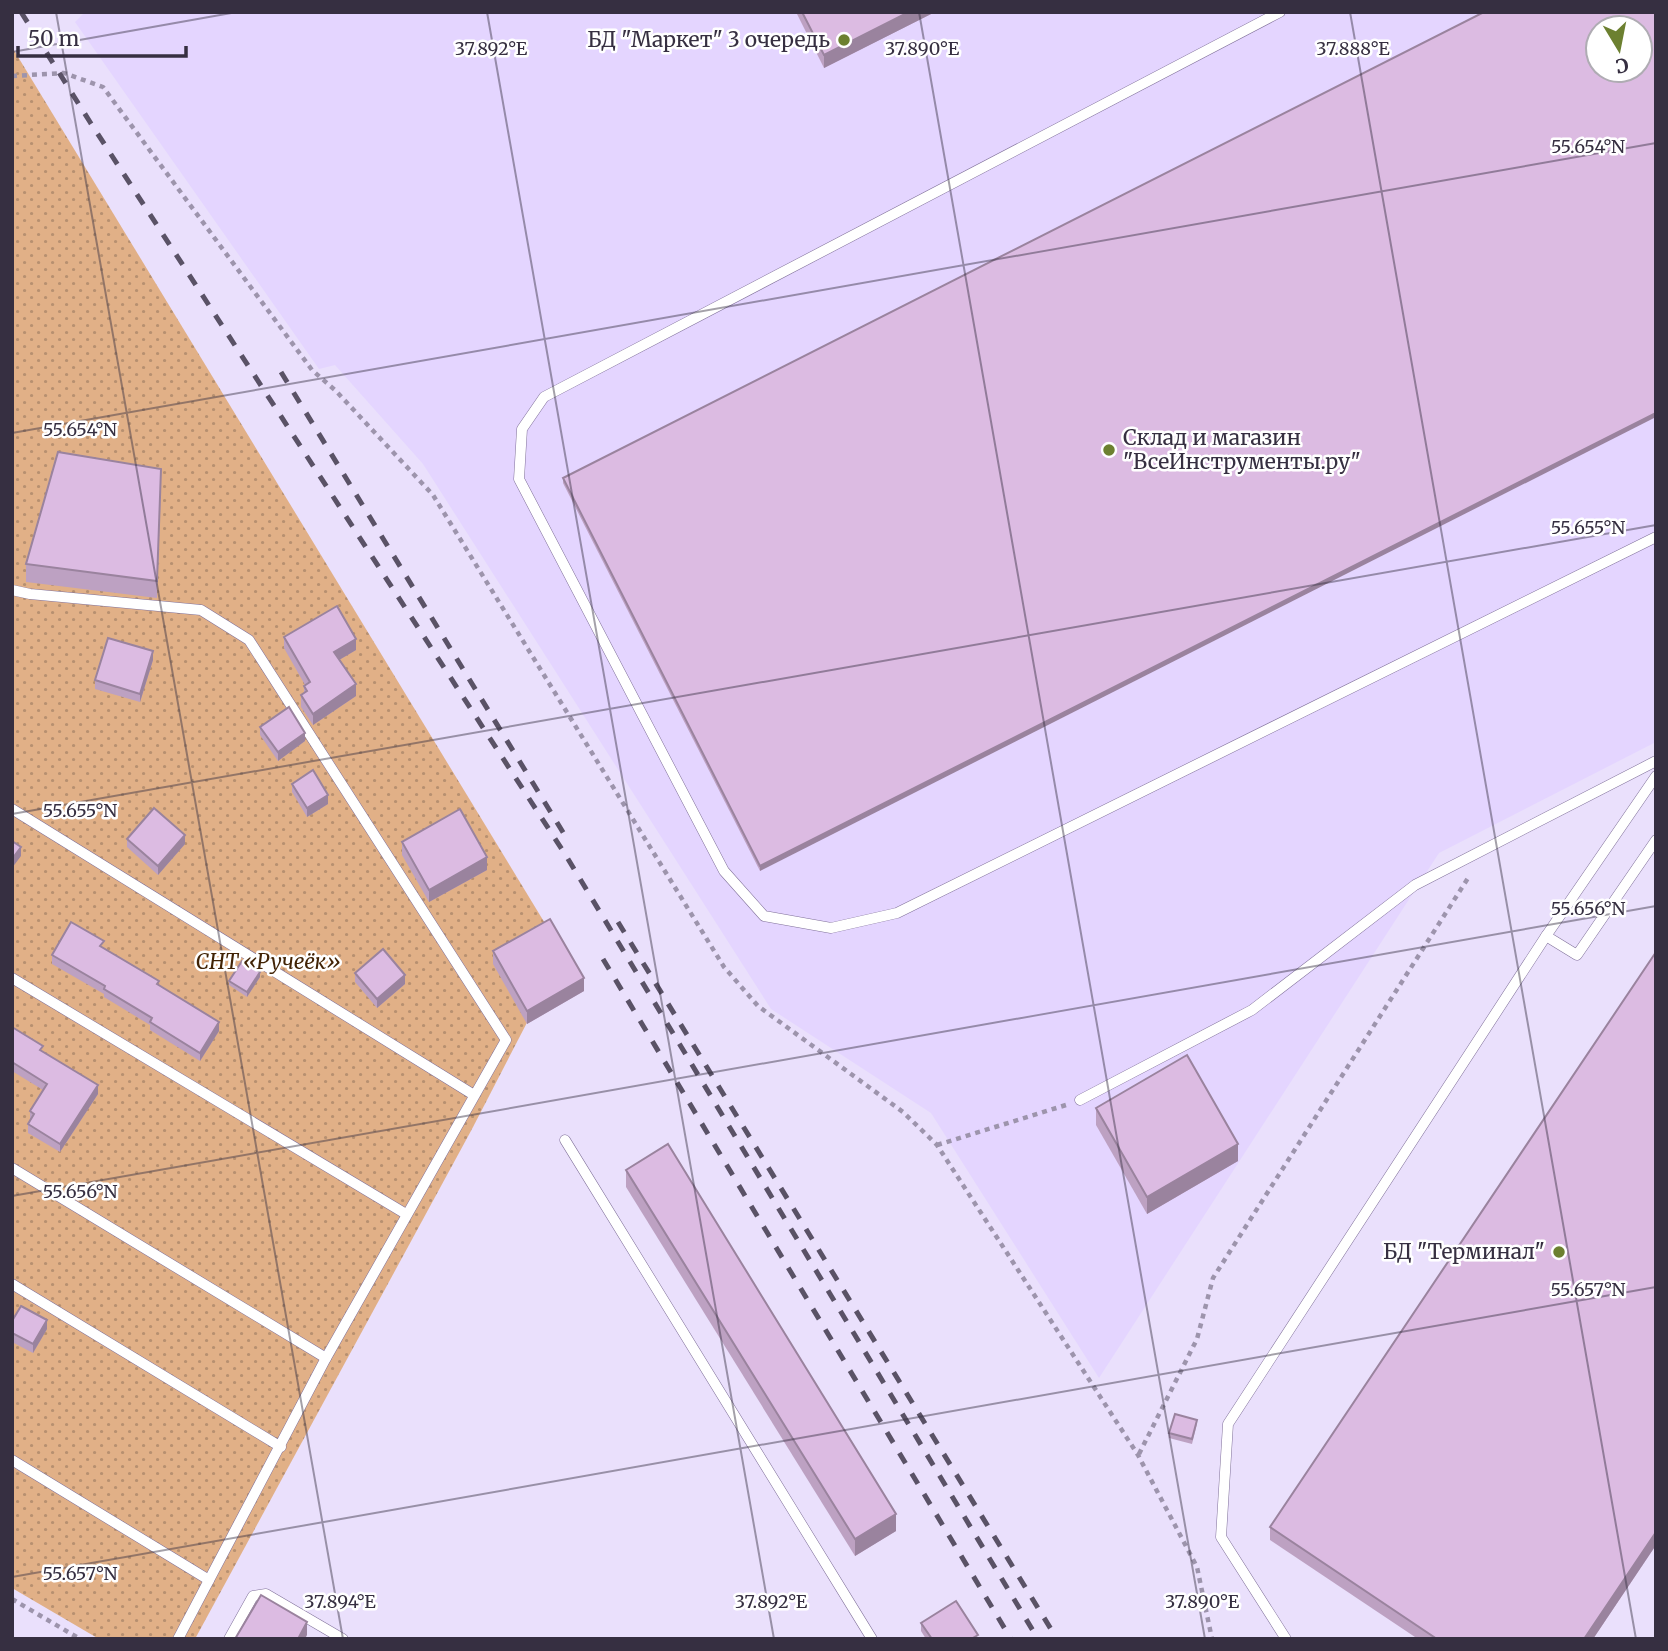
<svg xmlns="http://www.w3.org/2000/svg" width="1668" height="1651" viewBox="0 0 1668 1651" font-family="Merriweather,serif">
	<defs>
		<pattern id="green-dots" width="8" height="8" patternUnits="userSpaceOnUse" patternTransform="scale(1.75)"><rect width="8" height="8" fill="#e1b087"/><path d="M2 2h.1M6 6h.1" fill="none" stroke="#b79070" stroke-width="1.8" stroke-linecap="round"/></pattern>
	</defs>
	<rect width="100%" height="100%" fill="#eae0fc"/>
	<!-- built -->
	<path fill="#e4d5ff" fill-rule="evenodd" d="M85 12H1656V742L1439 853 1099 1378 931 1113 771 1009 423 464 335 365 319 369 75 22ZM1598 28H1640V70H1598Z"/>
	<!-- green -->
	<path fill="url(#green-dots)" d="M12 47 563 953 472 1129 195 1639H99L12 1588Z"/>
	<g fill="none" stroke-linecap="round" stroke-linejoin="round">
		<defs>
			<g id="lane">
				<path d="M1280 12 544 397 522 429 519 479 724 871 764 916 831 928 897 913 1656 537"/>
				<path d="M12 590 30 594 201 610 249 640 506 1040 326 1358 178 1639"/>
				<path d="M1656 776 1546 936 1577 955 1656 840"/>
				<path d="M12 809 474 1095"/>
				<path d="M12 978 406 1214"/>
				<path d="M1080 1100 1252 1010 1415 885 1656 761"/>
				<path d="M565 1140 872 1639"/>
				<path d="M12 1168 326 1358"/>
				<path d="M12 1284 281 1447"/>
				<path d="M12 1460 209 1580"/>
				<path d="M229 1639 253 1596 266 1594 343 1639"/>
				<path d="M1286 1639 1221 1537 1228 1424 1546 936"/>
			</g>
		</defs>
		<!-- lane casing -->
		<use href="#lane" stroke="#80719a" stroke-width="11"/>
		<!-- path -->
		<g stroke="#9d94ac" stroke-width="4.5" stroke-dasharray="5 5" stroke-linecap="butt">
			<path d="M12 76 64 73 103 87 312 370 336 391 433 495 724 967 758 1006 903 1112 937 1145 1138 1455 1197 1567 1212 1639"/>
			<path d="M937 1145 1066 1105"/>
			<path d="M1139 1454 1197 1339 1213 1278 1470 875"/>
			<path d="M12 1599 80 1639"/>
		</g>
		<!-- lane -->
		<use href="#lane" stroke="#fff" stroke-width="10"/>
		<!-- rail -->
		<g stroke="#5a5266" stroke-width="5" stroke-dasharray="12 12" stroke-linecap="butt">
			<path d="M21 12 90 122 565 854 1038 1639"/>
			<path d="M281 372 569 842"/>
			<path d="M618 922 1057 1639"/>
			<path d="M603 959 1011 1639"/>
		</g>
	</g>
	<!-- wall -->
	<g fill="#bda1c2">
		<path d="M796 12H935L824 68Z"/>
		<path d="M1484 12 760 871 563 483V478Z"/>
		<path d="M161 486 157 598 26 582V564Z"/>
		<path d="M284 637 356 650 339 660 356 696 313 725 301 707V695L304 693V686L305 685 284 648Z"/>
		<path d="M153 660 140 702 95 689V680Z"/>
		<path d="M260 727 305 741 278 761 260 735Z"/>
		<path d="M292 784 328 804 307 817 292 792Z"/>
		<path d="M127 839 185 844 158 875 127 847Z"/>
		<path d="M402 842 487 870 429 902 402 855Z"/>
		<path d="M104 948 159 985 219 1031 200 1061 150 1030V1025L104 997V994L52 964V955Z"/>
		<path d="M493 951 584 991 527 1024 493 964Z"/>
		<path d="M355 973 405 984 377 1008 355 982Z"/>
		<path d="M260 977 247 997 229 985V981Z"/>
		<path d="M12 1027 43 1052 98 1094 60 1152 28 1133V1124L30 1120V1111L43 1090 12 1071Z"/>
		<path d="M1096 1108 1238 1161 1147 1214 1096 1125Z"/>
		<path d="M626 1170 896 1531 855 1556 626 1187Z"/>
		<path d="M12 1321 47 1329 33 1353 12 1342Z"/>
		<path d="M1197 1424 1192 1444 1169 1438V1433Z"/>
		<path d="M1270 1527 1656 1545 1593 1639H1418L1270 1540Z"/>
		<path d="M921 1623 978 1639H926L921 1631Z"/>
	</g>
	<!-- shaded-wall -->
	<g fill="#9a839e">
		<path d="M909 12H935L824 68V55Z"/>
		<path d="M1656 413V417L760 871V866Z"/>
		<path d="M356 639V650L334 663V652Z"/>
		<path d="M153 651V660L140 702V694Z"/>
		<path d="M356 684V696L313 725V714Z"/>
		<path d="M305 733V741L278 761V752Z"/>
		<path d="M328 795V804L307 817V808Z"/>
		<path d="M185 835V844L158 875V866Z"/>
		<path d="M21 847V856L12 868V859Z"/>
		<path d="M487 857V870L429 902V890Z"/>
		<path d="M260 972V977L247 997V992Z"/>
		<path d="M405 975V984L377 1008V999Z"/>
		<path d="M584 978V991L527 1024V1011Z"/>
		<path d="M219 1022V1031L200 1061V1053Z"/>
		<path d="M98 1085V1094L60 1152V1144Z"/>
		<path d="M1238 1144V1161L1147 1214V1197Z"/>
		<path d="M47 1320V1329L33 1353V1344Z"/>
		<path d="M896 1514V1531L855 1556V1539Z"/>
		<path d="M1656 1532V1545L1593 1639H1584Z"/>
		<path d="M307 1622V1635L305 1639H298Z"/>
	</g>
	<!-- building -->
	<g fill="#dcbbe2" stroke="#9a839e" stroke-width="2" fill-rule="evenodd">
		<path d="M802 12H909L824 55Z"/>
		<path d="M1484 12H1656V413L760 866 563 478ZM1598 28H1640V70H1598Z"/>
		<path d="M58 452 161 469 157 581 26 564Z"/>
		<path d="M337 606 356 639 334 652 356 684 313 714 301 695 307 691 304 686 310 682 284 637Z"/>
		<path d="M108 638 153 651 140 694 95 680Z"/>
		<path d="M289 707 305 733 278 752 260 727Z"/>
		<path d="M313 770 328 795 307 808 292 784Z"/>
		<path d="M154 808 185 835 158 866 127 839Z"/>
		<path d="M460 809 487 857 429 890 402 842Z"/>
		<path d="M12 841 21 847 12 859Z"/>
		<path d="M550 919 584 978 527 1011 493 951Z"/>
		<path d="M71 922 104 941 100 946 159 981 157 984 219 1022 200 1053 150 1022 152 1018 104 989 105 986 52 955Z"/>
		<path d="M383 949 405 975 377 999 355 973Z"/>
		<path d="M1656 952V1532L1584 1639H1437L1270 1527Z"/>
		<path d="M242 961 260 972 247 992 229 981Z"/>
		<path d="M12 1027 43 1046 40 1050 98 1085 60 1144 28 1124 34 1114 30 1111 47 1084 12 1062Z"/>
		<path d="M1187 1055 1238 1144 1147 1197 1096 1108Z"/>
		<path d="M668 1144 896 1514 855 1539 626 1170Z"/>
		<path d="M21 1306 47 1320 33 1344 12 1333V1321Z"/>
		<path d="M1175 1414 1197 1420 1192 1439 1169 1433Z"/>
		<path d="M261 1595 307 1622 298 1639H235Z"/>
		<path d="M956 1601 978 1635 971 1639H932L921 1623Z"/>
	</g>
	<!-- ticks -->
	<path fill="none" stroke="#362f41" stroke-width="2" stroke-opacity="0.45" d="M56 12 343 1639M487 12 774 1639M919 12 1205 1639M1350 12 1636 1639M12 52 237 12M12 433 1656 143M12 814 1656 525M12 1196 1656 906M12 1577 1656 1287"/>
	<!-- markers -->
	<g fill="#6c8030" stroke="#fff" stroke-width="2.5">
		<circle cx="844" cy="40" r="7"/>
		<circle cx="1109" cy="450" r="7"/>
		<circle cx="1559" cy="1252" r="7"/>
	</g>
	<g text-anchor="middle" stroke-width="5" stroke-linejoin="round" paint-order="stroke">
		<!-- poi labels -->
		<g font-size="21" fill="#362f41" stroke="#fff" text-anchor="end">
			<text x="830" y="47">БД "Маркет" 3 очередь</text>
			<text x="1123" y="445" text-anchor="start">Склад и магазин<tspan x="1123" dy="24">"ВсеИнструменты.ру"</tspan></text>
			<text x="1545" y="1259">БД "Терминал"</text>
		</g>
		<!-- park labels -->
		<g font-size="21" font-style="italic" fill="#412305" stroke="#fff">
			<text x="268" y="969">СНТ «Ручеёк»</text>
		</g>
	</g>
	<g font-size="18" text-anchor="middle" fill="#362f41" stroke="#fff" stroke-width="5" stroke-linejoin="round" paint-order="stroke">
		<text x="491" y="55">37.892°E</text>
		<text x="922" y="55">37.890°E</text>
		<text x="1353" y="55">37.888°E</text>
		<text x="1588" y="153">55.654°N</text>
		<text x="80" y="436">55.654°N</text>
		<text x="1588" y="534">55.655°N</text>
		<text x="80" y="817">55.655°N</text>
		<text x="1588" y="915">55.656°N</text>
		<text x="80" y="1198">55.656°N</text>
		<text x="1588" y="1296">55.657°N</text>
		<text x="80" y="1580">55.657°N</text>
		<text x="340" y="1608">37.894°E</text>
		<text x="771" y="1608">37.892°E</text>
		<text x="1202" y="1608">37.890°E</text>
	</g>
	<!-- border -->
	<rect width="1668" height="1651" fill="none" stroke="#362f41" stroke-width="28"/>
	<!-- north arrow -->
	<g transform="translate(1619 49) rotate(170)"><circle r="33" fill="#ffffff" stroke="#afacb3" stroke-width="2"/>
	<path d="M0-5L12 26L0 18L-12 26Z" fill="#6c8030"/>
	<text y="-10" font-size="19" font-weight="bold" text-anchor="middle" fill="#362f41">С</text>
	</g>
	<!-- scale -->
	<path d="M18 46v10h168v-10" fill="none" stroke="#362f41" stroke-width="3.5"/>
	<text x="28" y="46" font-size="21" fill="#362f41" stroke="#ffffff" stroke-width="5" paint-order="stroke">50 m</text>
</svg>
